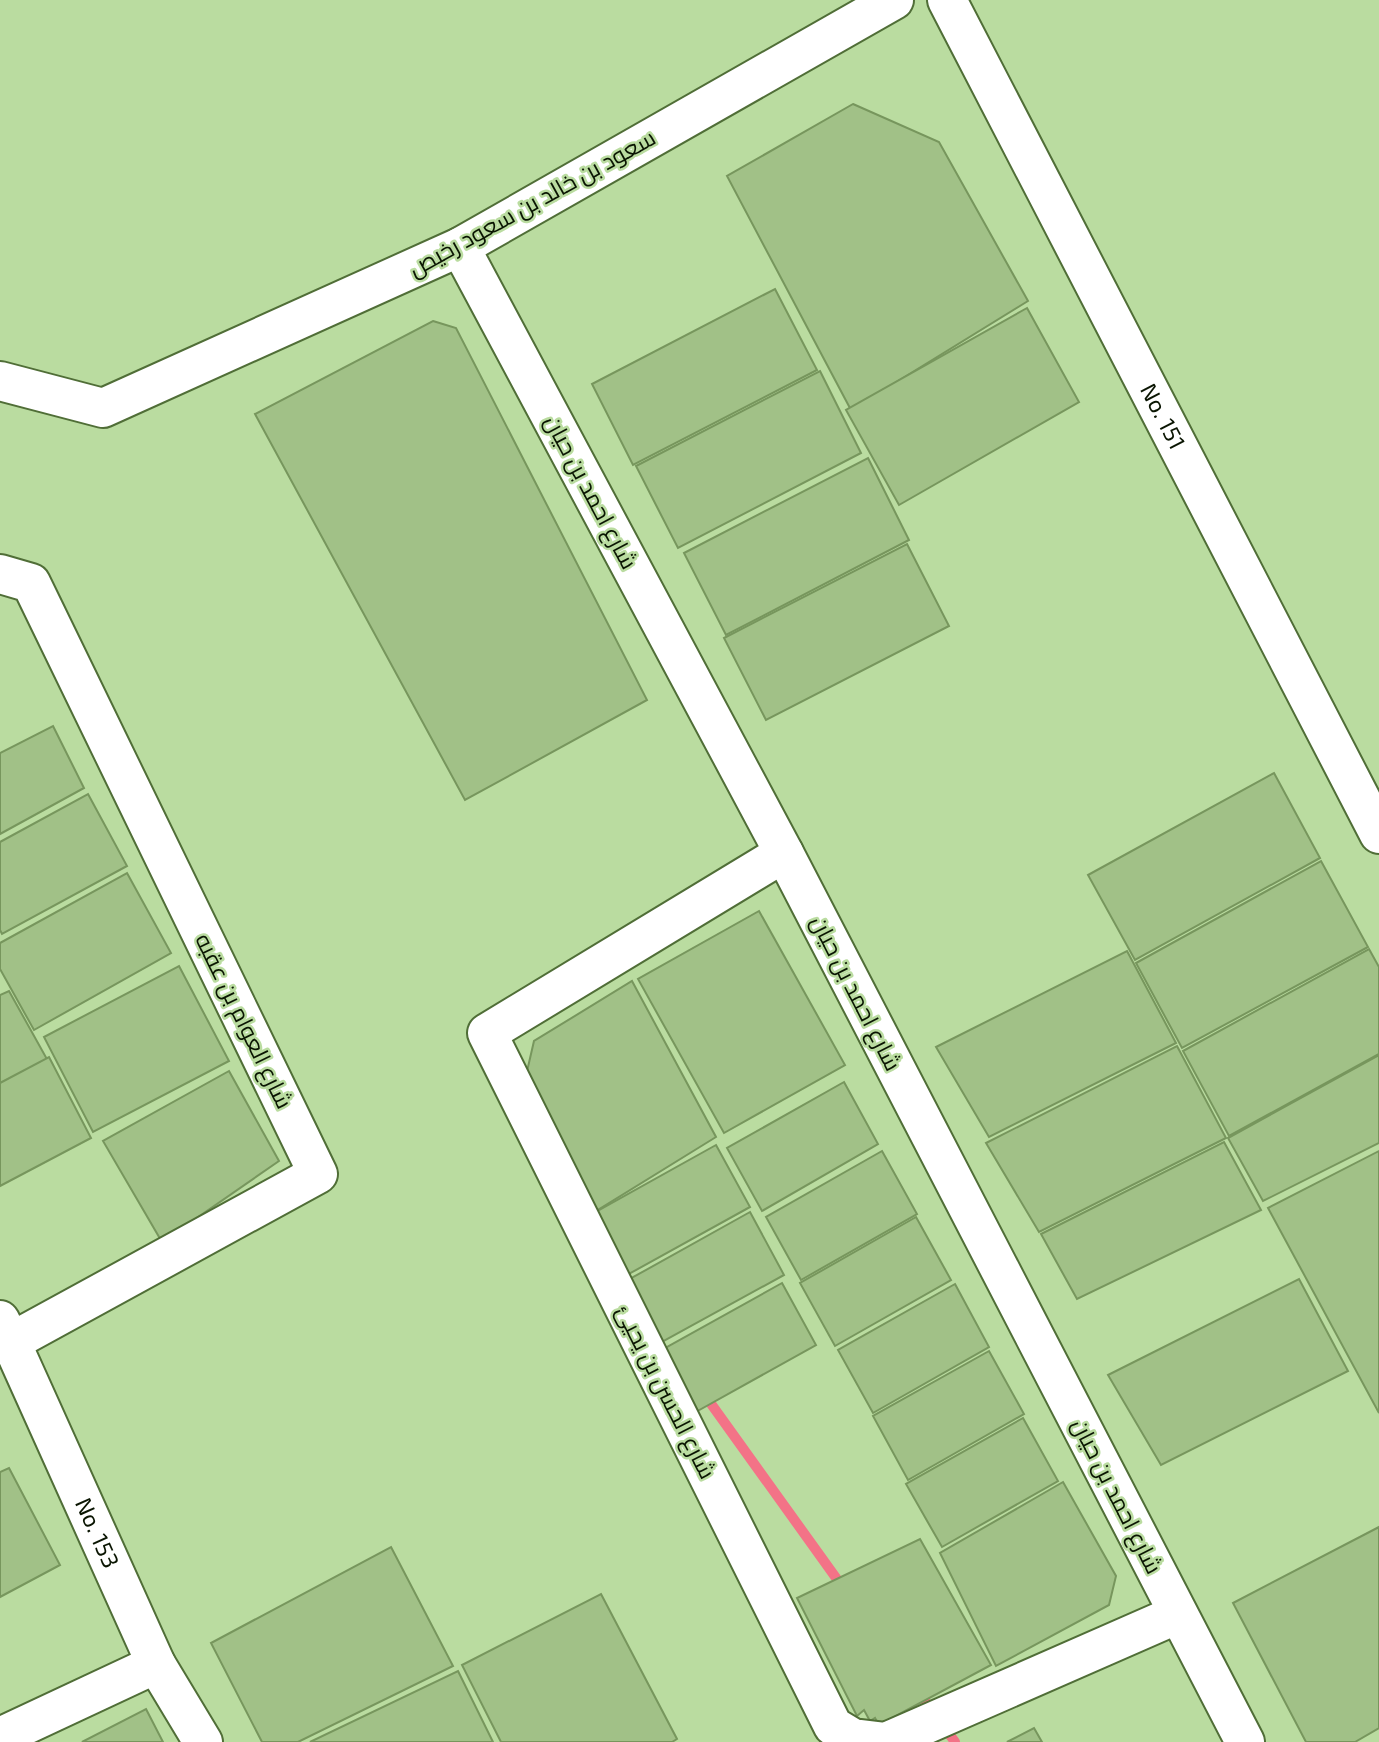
<svg xmlns="http://www.w3.org/2000/svg" width="1379" height="1742" viewBox="0 0 1379 1742" font-family="'Exo 2',Cairo,sans-serif">
	<rect width="100%" height="100%" fill="#badca0"/>
	<g fill="none" stroke-linecap="round" stroke-linejoin="round">
		<!-- stream -->
		<g stroke="#f37387" stroke-width="10">
			<path d="M704 1394 844 1589"/>
			<path d="M917 1690 955 1742"/>
		</g>
	</g>
	<!-- building -->
	<g fill="#a1c187" stroke="#77965d" stroke-width="2">
		<path d="M853 104 939 142 1028 301 851 410 727 176Z"/>
		<path d="M775 289 817 370 633 465 592 384Z"/>
		<path d="M1027 308 1079 402 899 505 846 410Z"/>
		<path d="M433 321 456 328 647 700 465 800 255 414Z"/>
		<path d="M820 371 861 453 678 548 636 466Z"/>
		<path d="M868 458 909 540 726 635 684 553Z"/>
		<path d="M907 544 949 626 766 720 724 638Z"/>
		<path d="M53 726 84 788 0 834V753Z"/>
		<path d="M1274 773 1320 858 1135 960 1088 875Z"/>
		<path d="M88 794 127 866 2 934 0 930V842Z"/>
		<path d="M1321 861 1368 947 1182 1048 1136 963Z"/>
		<path d="M127 873 171 953 34 1030 0 969V943Z"/>
		<path d="M759 911 845 1065 724 1133 638 979Z"/>
		<path d="M1369 949 1379 967V1054L1229 1136 1183 1051Z"/>
		<path d="M1127 951 1176 1043 989 1137 936 1047Z"/>
		<path d="M179 966 229 1061 93 1132 44 1037Z"/>
		<path d="M632 981 716 1137 596 1211 525 1080 534 1041Z"/>
		<path d="M9 991 48 1061 0 1084V995Z"/>
		<path d="M1177 1046 1226 1138 1039 1232 986 1143Z"/>
		<path d="M1379 1055V1143L1263 1201 1228 1138Z"/>
		<path d="M49 1057 91 1138 0 1186V1083Z"/>
		<path d="M229 1071 279 1161 162 1242 103 1141Z"/>
		<path d="M844 1082 878 1144 762 1211 727 1148Z"/>
		<path d="M1224 1142 1261 1210 1077 1299 1041 1234Z"/>
		<path d="M716 1145 750 1207 627 1275 594 1213Z"/>
		<path d="M882 1151 917 1214 801 1280 766 1217Z"/>
		<path d="M1379 1151V1413L1268 1208Z"/>
		<path d="M750 1212 784 1275 662 1342 628 1280Z"/>
		<path d="M916 1217 951 1280 835 1346 800 1283Z"/>
		<path d="M1299 1279 1348 1371 1161 1465 1108 1375Z"/>
		<path d="M782 1283 816 1345 694 1413 660 1351Z"/>
		<path d="M955 1284 989 1347 873 1413 838 1350Z"/>
		<path d="M989 1351 1024 1414 908 1480 873 1416Z"/>
		<path d="M1023 1418 1058 1481 942 1547 906 1484Z"/>
		<path d="M9 1468 60 1565 0 1597V1472Z"/>
		<path d="M1063 1482 1116 1576 1109 1605 996 1666 940 1553Z"/>
		<path d="M1379 1527V1728L1355 1742H1306L1233 1603Z"/>
		<path d="M920 1539 991 1665 879 1725 875 1718 870 1721 864 1710 857 1716 797 1598Z"/>
		<path d="M391 1547 453 1666 298 1742H262L211 1643Z"/>
		<path d="M601 1594 677 1739 672 1742H501L462 1665Z"/>
		<path d="M458 1671 493 1742H310Z"/>
		<path d="M146 1709 163 1742H82Z"/>
		<path d="M1034 1728 1042 1742H1007Z"/>
	</g>
	<g fill="none" stroke-linecap="round" stroke-linejoin="round">
		<defs>
			<g id="street">
				<path id="s1" d="M947 0 1379 834"/>
				<path d="M460 247 784 853 1245 1742"/>
				<path d="M0 381 103 408 460 247 894 0"/>
				<path d="M0 574 31 583 318 1174 11 1342"/>
				<path d="M784 853 487 1033 833 1726 853 1738 886 1742 1178 1614"/>
				<path id="s2" d="M0 1320 11 1342 156 1664 203 1742"/>
				<path d="M0 1737 156 1664"/>
			</g>
		</defs>
		<!-- street casing -->
		<use href="#street" stroke="#506e37" stroke-width="42"/>
		<!-- street -->
		<use href="#street" stroke="#fff" stroke-width="38"/>
	</g>
	<g text-anchor="middle" stroke-width="5" stroke-linejoin="round" paint-order="stroke">
		<!-- street labels -->
		<g font-size="23" fill="#0a1502" stroke="#badca0">
			<text transform="translate(532 203) rotate(-29)" y="8">سعود بن خالد بن سعود رخيص</text>
			<text dy="8" stroke="none"><textPath href="#s1" startOffset="469">No. 151</textPath></text>
			<text transform="translate(591 492) rotate(62)" y="8">شارع احمد بن حيان</text>
			<text transform="translate(856 993) rotate(63)" y="8">شارع احمد بن حيان</text>
			<text transform="translate(244 1021) rotate(64)" y="8">شارع العوام بن عقبه</text>
			<text transform="translate(666 1392) rotate(63)" y="8">شارع الحسن بن يحيئ</text>
			<text transform="translate(1117 1496) rotate(63)" y="8">شارع احمد بن حيان</text>
			<text dy="8" stroke="none"><textPath href="#s2" startOffset="234">No. 153</textPath></text>
		</g>
	</g>
</svg>
